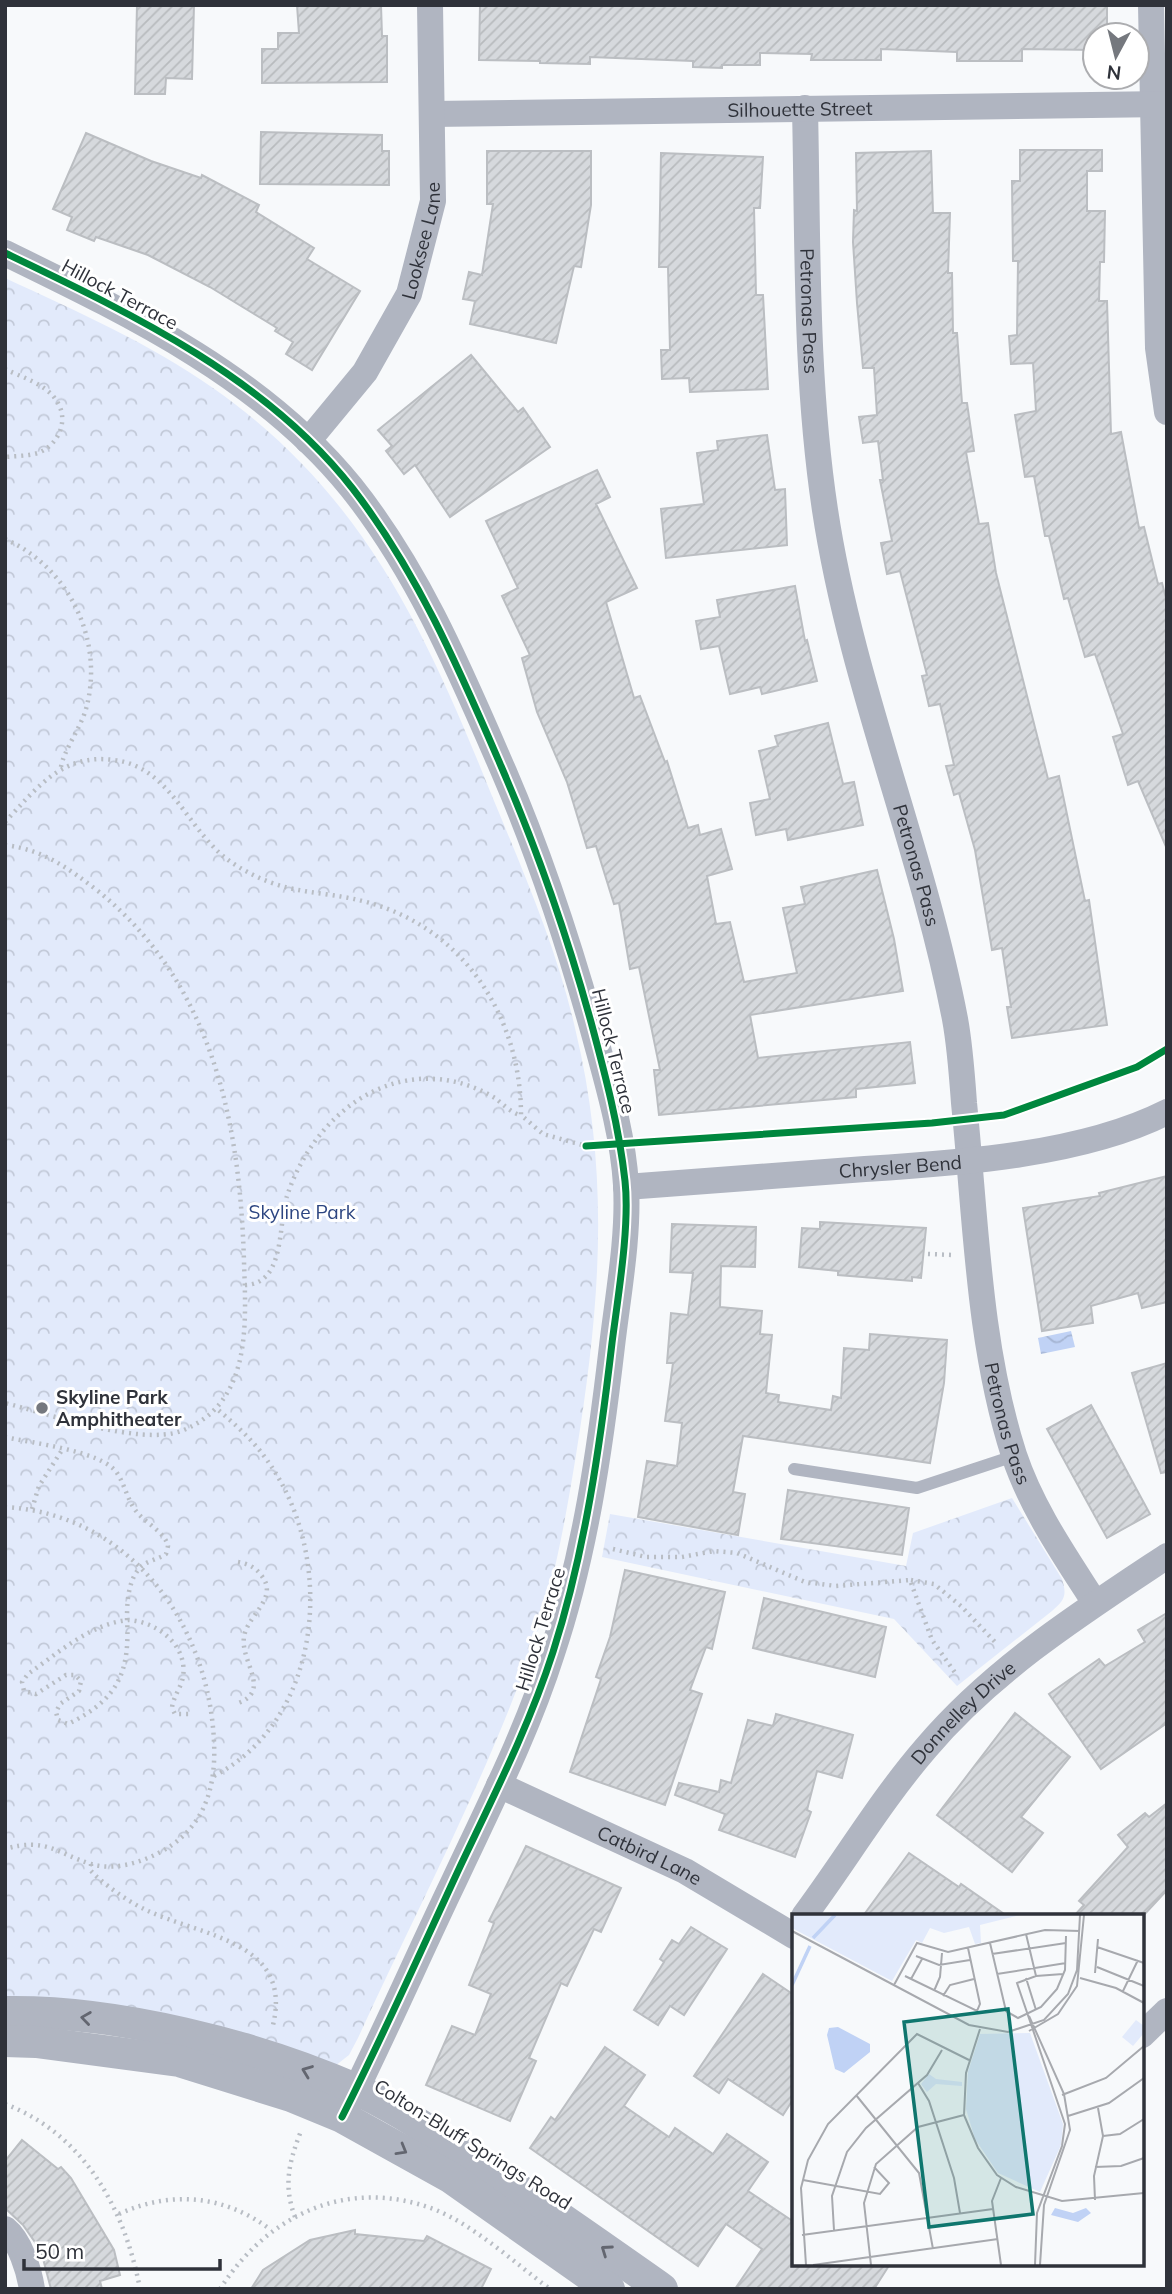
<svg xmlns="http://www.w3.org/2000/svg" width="1172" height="2294" viewBox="0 0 1172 2294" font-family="Mulish,sans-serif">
	<defs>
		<pattern id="park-crowns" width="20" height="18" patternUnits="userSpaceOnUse" patternTransform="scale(1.75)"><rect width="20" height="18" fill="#e2eafb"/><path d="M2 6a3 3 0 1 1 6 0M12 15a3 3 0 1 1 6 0" fill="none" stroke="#c2c9d8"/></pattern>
		<pattern id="water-waves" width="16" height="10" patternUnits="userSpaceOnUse" patternTransform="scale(1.75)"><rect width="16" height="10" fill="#c0d2f5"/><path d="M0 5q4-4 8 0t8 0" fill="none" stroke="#a5b5d3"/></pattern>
		<pattern id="building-hatch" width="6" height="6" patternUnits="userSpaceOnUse" patternTransform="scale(1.75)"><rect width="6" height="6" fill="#d6d9dd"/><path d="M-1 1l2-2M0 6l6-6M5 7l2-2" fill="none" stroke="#b8bbbe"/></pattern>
	</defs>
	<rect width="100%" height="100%" fill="#f7f9fb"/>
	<!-- park -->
	<g fill="url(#park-crowns)">
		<path d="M5 278C76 311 149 343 213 388 364 494 426 632 492 796 523 871 557 949 575 1028 611 1177 600 1306 576 1455 565 1522 553 1590 530 1654 484 1783 415 1913 358 2038L349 2055 335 2066 5 2001Z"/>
		<path d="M1012 1498 1062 1579C1067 1595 1065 1600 1052 1611L957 1686 894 1619 602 1557 610 1514 906 1566 913 1533Z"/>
	</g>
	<!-- water -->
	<path fill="url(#water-waves)" d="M1071 1331 1075 1347 1041 1354 1038 1338Z"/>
	<!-- building -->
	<g fill="url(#building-hatch)" stroke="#bbbec2" stroke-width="2">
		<path d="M137 5H194L192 79 166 78 165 94H135Z"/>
		<path d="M297 5H381L382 36H387V82L262 83V49H278V33H299Z"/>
		<path d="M480 5H1107V35H1095V50L1022 49V61H957V52L881 49V60H811L812 54 760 53V65H722V68L693 67V61L590 57V64L540 63V61L479 60Z"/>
		<path d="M261 132 382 135V151H389V185L260 184Z"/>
		<path d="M86 133 151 161 201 178 202 175 259 205 256 212 314 248 307 259 360 291 312 370 286 354 293 342 275 331 277 328 210 287 148 255 96 237 94 241 67 230 72 217 53 209Z"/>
		<path d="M1020 150H1102V171H1087V211H1105L1104 262H1100L1099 301H1107L1111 434 1121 432 1139 528 1144 527 1158 584 1162 583 1167 602V849L1138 781 1128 785 1113 737 1123 734 1095 654 1085 657 1068 598 1064 599 1049 536H1045L1034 476 1025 477 1015 415 1036 411 1033 363 1011 364 1009 336 1017 335 1018 261H1013L1012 181H1020Z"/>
		<path d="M487 151H591V205L581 267 574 266 556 343 470 324 475 301 463 299 469 272 482 275 493 204H487Z"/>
		<path d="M931 151 933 213H950L948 273H952L953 333H957L962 403H967L974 451 966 452 979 524 988 523 996 573 1048 779 1059 776 1085 901 1089 900 1107 1025 1012 1038 1007 1007H1011L1002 948 992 950 975 850 959 793 954 795 946 766 954 765 940 704 929 706 922 676 927 675 900 571 887 574 881 543 892 541 880 480H883L878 441 863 443 859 417 877 415 874 368H863L857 303 853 242 854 210 857 211 856 153Z"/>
		<path d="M661 153 763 157 760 208H754L756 295H763L768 389 690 392 689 378 662 379 661 350H670L668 267H659Z"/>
		<path d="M471 355 518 412 523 408 550 447 450 517 415 465 404 474 386 451 392 446 378 430Z"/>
		<path d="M767 435 775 490 785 489 787 545 666 558 661 509 704 504 697 453 718 450 717 441Z"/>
		<path d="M597 470 610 497 596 504 637 588 606 602 634 698 640 696 665 762 667 761 688 828 698 825 700 835 721 829 732 869 707 876 716 924 730 922 744 982 797 973 783 908 805 904 801 887 877 870 894 939 903 991 750 1015 758 1058 910 1042 915 1083 856 1089V1097L659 1115 654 1070H660L639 967 630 969 619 903 614 904 596 846 587 848 567 782 537 712 522 658 530 655 502 596 518 588 486 521Z"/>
		<path d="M795 586 805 641 807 640 817 681 762 694 760 687 730 694 719 646 701 649 696 621 720 617 717 600Z"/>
		<path d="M828 723 843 784 854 782 863 825 788 840 786 829 756 835 750 803 770 799 759 751 778 746 775 736Z"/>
		<path d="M1167 1176V1302L1142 1308 1138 1293 1091 1306 1093 1323 1042 1331 1023 1208 1100 1196 1099 1193Z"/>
		<path d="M820 1222 926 1228 921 1278 912 1277V1281L838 1275V1271L799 1267 802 1228 820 1229Z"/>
		<path d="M672 1224 756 1227 755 1267 721 1266 720 1307 762 1311 760 1334 772 1335 766 1393 779 1395 778 1402 831 1410 833 1396 841 1398 844 1348 869 1350 870 1334 947 1340 944 1383 930 1463 743 1436 733 1492 745 1494 738 1535 638 1517 647 1461 677 1466 682 1423 665 1421 673 1363H667L671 1313 688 1315 693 1273 670 1272Z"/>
		<path d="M1167 1363V1472L1161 1473 1132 1373Z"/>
		<path d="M1091 1405 1150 1514 1107 1538 1047 1429Z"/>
		<path d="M788 1490 909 1508 902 1555 781 1539Z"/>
		<path d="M625 1570 725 1592 712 1649 706 1647 690 1690 702 1694 665 1805 570 1772 601 1679 596 1677 610 1637Z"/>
		<path d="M764 1598 886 1627 875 1677 753 1648Z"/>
		<path d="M1167 1613V1723L1101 1769 1049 1694 1099 1659 1105 1666 1145 1642 1138 1630Z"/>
		<path d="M1015 1713 1070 1757 1021 1817 1043 1833 1012 1872 937 1815Z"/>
		<path d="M776 1714 853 1735 842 1778 817 1771 807 1810 811 1812 795 1857 719 1830 725 1814 675 1795 679 1783 719 1792 721 1780 731 1783 748 1720 773 1726Z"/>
		<path d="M1167 1803V1890L1143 1916H1074L1084 1905 1079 1901 1128 1847 1118 1835 1145 1813 1149 1817Z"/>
		<path d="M526 1846 621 1888 601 1932 594 1929 567 1986 561 1983 529 2058 536 2061 510 2121 426 2085 452 2026 475 2035 491 1994 469 1985 494 1923 489 1921Z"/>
		<path d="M909 1853 959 1887 961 1884 1007 1916H863Z"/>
		<path d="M691 1927 727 1949 684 2015 670 2006 658 2025 634 2010 664 1962 660 1959 672 1940 679 1944Z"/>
		<path d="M763 1974 794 1995V2098L783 2115 728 2079 719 2093 694 2076Z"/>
		<path d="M605 2047 645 2075 624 2106 669 2137 675 2128 713 2154 727 2134 768 2162 748 2191 794 2222V2264H890L874 2289H735L762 2249 726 2224 698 2266 530 2148 551 2117 555 2120Z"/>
		<path d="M22 2140 58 2169 61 2167 71 2178 114 2250 120 2275 100 2281 102 2289H51L41 2251 23 2225 5 2208V2161Z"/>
		<path d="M355 2230V2234L424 2241 427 2236 491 2269 481 2289H251L263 2270 310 2240Z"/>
	</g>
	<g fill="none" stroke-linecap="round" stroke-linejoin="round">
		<!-- path -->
		<g stroke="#b8bdc4" stroke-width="4.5" stroke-dasharray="2 5" stroke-linecap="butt">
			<path d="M5 369C21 377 46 384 56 400 70 419 59 445 38 453 28 456 16 456 5 457"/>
			<path d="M5 539C69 567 105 641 86 709 81 727 63 752 61 767"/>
			<path d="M5 822C37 788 62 753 114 760 173 767 188 835 234 864 287 898 317 888 370 903 465 930 521 1018 521 1115L543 1134 586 1146"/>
			<path d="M5 845C44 850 68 868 98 891 213 984 240 1123 244 1262 246 1325 252 1404 181 1431 141 1446 48 1414 5 1403"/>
			<path d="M928 1254 953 1255"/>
			<path d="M245 1285C286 1284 278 1222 287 1196 306 1138 354 1084 419 1079 445 1077 472 1084 495 1098 503 1104 512 1114 521 1115"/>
			<path d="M5 1437C31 1443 103 1451 117 1473 125 1485 127 1499 136 1511 145 1523 165 1532 168 1546L166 1554C157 1560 144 1561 138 1570 128 1583 127 1603 127 1618 130 1672 119 1699 68 1724L58 1720 56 1712 60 1704 79 1691 81 1681 75 1675H66L36 1694 24 1691 22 1682 28 1674C58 1653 90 1624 128 1620H129C157 1622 188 1645 183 1677 181 1688 173 1697 172 1708L175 1714H189"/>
			<path d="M5 1507C130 1514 209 1624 214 1742 216 1783 207 1820 172 1845 150 1860 117 1872 91 1864 56 1853 46 1837 5 1849"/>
			<path d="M32 1509 39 1486 62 1450"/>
			<path d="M613 1549 646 1557H682L714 1551 737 1553 805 1582 836 1586 910 1580 932 1640 956 1674"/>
			<path d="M238 1562C248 1564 255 1567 261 1575 280 1598 247 1615 244 1637 240 1661 272 1691 238 1703"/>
			<path d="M911 1580 934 1584 961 1606 996 1643"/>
			<path d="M214 1776C324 1719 336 1558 269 1463 255 1442 236 1425 217 1409"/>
			<path d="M91 1864V1871L97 1877C111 1889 129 1902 146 1910 203 1937 296 1941 272 2029"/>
			<path d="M5 2104C84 2134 125 2209 140 2289"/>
			<path d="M119 2214C171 2190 225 2195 271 2230"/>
			<path d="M295 2217C283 2185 289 2162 301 2131"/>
			<path d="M220 2289C268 2214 349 2176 436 2210 475 2226 516 2264 550 2289"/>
		</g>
		<!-- service -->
		<path stroke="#b0b5c1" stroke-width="12" d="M794 1469 917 1488 1014 1456"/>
		<!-- minor -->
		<g stroke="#b0b5c1" stroke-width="26">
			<path d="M1151 5 1158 348 1167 412"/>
			<path id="s1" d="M805 108C808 242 805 377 825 510 851 683 922 847 955 1019 960 1046 962 1075 964 1103 976 1220 978 1343 1014 1455 1032 1509 1065 1556 1095 1603"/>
			<path id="s2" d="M432 114 1167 104"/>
			<path d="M5 253C130 314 262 377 351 487 419 572 461 673 504 772 541 858 570 947 595 1037 608 1085 623 1135 626 1185 629 1236 618 1295 612 1346 600 1449 585 1555 552 1653 527 1732 489 1806 454 1881 418 1956 385 2032 348 2106"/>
			<path id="s3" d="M308 441 365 372 409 294 433 201 430 5"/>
			<path id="s4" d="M626 1187C706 1181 786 1175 865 1169 959 1163 1082 1155 1167 1112"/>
			<path id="s5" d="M499 1785 685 1871 794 1936"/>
			<path id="s6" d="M804 1916C845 1861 881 1800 926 1748 993 1669 1081 1613 1167 1556"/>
			<path d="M1142 2035 1167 2011"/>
			<path d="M5 2229C20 2241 29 2270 32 2289"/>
		</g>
		<!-- tertiary -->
		<g stroke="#b0b5c1" stroke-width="32">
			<path d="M5 2012C115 2010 255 2045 355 2089 396 2107 432 2133 469 2157 535 2199 598 2244 662 2289"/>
			<path d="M5 2041 36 2042 179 2061 291 2096 342 2117 450 2177 609 2289"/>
		</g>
		<defs>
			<g id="cycleway">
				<path d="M5 253C130 313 266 377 353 489 418 573 459 669 501 766 537 849 567 935 591 1022 605 1074 619 1126 625 1181 630 1226 618 1296 612 1343 600 1446 585 1552 553 1652 529 1727 492 1799 458 1871 420 1953 383 2036 342 2117"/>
				<path d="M586 1146 932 1123 1004 1115 1137 1067 1167 1049"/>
			</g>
		</defs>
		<!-- cycleway casing -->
		<use href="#cycleway" stroke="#fff" stroke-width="11"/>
		<!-- cycleway -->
		<use href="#cycleway" stroke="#00873e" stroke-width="7"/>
	</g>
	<!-- one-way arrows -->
	<defs><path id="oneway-chevron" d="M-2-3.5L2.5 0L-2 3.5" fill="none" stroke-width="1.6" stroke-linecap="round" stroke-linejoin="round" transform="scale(1.75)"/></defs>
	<g stroke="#636670">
		<use href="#oneway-chevron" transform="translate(86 2018) rotate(-172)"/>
		<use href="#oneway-chevron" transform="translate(307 2071) rotate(-159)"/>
		<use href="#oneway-chevron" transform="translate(402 2150) rotate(30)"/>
		<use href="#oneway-chevron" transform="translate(606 2250) rotate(-145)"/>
	</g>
	<!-- markers -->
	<circle fill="#75787e" stroke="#fff" stroke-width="2.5" cx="42" cy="1408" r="7"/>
	<g text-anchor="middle" stroke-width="6" stroke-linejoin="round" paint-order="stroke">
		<!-- street labels -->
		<g font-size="19" fill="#2f323a" stroke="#fff">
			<text dy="7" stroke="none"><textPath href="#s2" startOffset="368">Silhouette Street</textPath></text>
			<text dy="7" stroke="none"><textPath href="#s3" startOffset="234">Looksee Lane</textPath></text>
			<text transform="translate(120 294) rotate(28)" y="7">Hillock Terrace</text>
			<text dy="7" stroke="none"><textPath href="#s1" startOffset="203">Petronas Pass</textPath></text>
			<text dy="7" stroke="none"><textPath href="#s1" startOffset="770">Petronas Pass</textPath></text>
			<text transform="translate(614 1051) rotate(76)" y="7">Hillock Terrace</text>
			<text dy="7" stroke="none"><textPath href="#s4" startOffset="275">Chrysler Bend</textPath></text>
			<text dy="7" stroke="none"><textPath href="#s1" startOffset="1337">Petronas Pass</textPath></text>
			<text transform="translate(540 1629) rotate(-73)" y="7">Hillock Terrace</text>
			<text dy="7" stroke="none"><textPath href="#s6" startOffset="259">Donnelley Drive</textPath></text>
			<text dy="7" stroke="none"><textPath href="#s5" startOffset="166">Catbird Lane</textPath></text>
			<text transform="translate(473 2144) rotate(32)" y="7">Colton-Bluff Springs Road</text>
		</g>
		<!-- park labels -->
		<g font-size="19" fill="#2c4581" stroke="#fff">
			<text x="302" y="1219">Skyline Park</text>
		</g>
		<!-- poi labels -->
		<g font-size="19" font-weight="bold" fill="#2f323a" stroke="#fff" text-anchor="start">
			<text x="56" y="1404">Skyline Park<tspan x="56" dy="22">Amphitheater</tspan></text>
		</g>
	</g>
	<!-- overview -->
	<g transform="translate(792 1914)">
		<rect width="352" height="352" fill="#f7f9fb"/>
		<path d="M344 106 352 112V119L341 132 330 123Z" fill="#e2eafb"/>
		<path d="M0 1H228L188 11 189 29 183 30 177 13 152 19 138 14 130 29 124 26 100 67 0 14ZM238 119 271 210 269 231 248 278 206 259 183 225 174 195 176 158 188 120ZM137 160 144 165 170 168V172L144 170 135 178 129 170Z" fill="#e2eafb"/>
		<path d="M46 113 78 130V138L52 159 43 155 35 121 37 114ZM263 294 281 299 294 294 299 299 286 308 259 301Z" fill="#c0d2f5"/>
		<path fill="none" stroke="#c0d2f5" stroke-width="3.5" d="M21 24 43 1M0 71 18 32"/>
		<path fill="none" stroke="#a7a9ae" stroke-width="2" d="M0 17 177 111 216 118 252 106 276 80 285 56 288 1M234 20 244 62M198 29 214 97 226 104 249 93 265 75 273 56 274 22M305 33 352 49M200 40 274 29M124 42 147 51 178 46M305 53 352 72M303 59 306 25M205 60 274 49M113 62 185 97 188 90 176 34M234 64 244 96M288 64 324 74 352 89M119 65 130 45M102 71 125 29 156 38 253 16 288 17M142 77 148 63 150 39M331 77 346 46M151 82 158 71 182 65M237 102 272 180 278 216 252 291 248 351M188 115 174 159 172 201 186 234 205 261 224 273 270 287 352 279M237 117 266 100 285 72 292 1M126 169 137 187 162 264 168 299M64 181 127 259 141 335M270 181 314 164 352 132M276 202 317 189 352 164M311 222 328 220 352 205M303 253 329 252 352 244M209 264 200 287 209 351M11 266 88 280 97 269 82 253M303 286 302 262 311 222 306 194M42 316 40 282 55 238 74 214 135 161 150 136M10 321 201 295M14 351 9 274 16 246 36 210 125 120 177 146M21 351 206 325M79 351 72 289 84 250 126 213 172 201M243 351 245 299 270 232 273 210 225 69 244 62 271 60"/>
		<path fill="#0f766e" fill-opacity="0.15" stroke="#0f766e" stroke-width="3.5" d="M216 95 241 300 137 313 112 108Z"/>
		<rect width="352" height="352" fill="none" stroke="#2f323a" stroke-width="3.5"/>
	</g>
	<!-- border -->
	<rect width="1172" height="2294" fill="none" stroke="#2f323a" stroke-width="14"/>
	<!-- north arrow -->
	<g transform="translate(1116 56) rotate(187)"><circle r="33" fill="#ffffff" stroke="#acadb0" stroke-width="2"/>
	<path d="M0-5L12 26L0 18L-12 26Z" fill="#75787e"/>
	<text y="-10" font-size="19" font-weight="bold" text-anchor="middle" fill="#2f323a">N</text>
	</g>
	<!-- scale -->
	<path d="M24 2259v10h196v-10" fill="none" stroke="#2f323a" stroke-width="3.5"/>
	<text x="35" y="2259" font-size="21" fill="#2f323a" stroke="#ffffff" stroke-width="5" paint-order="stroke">50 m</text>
</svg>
